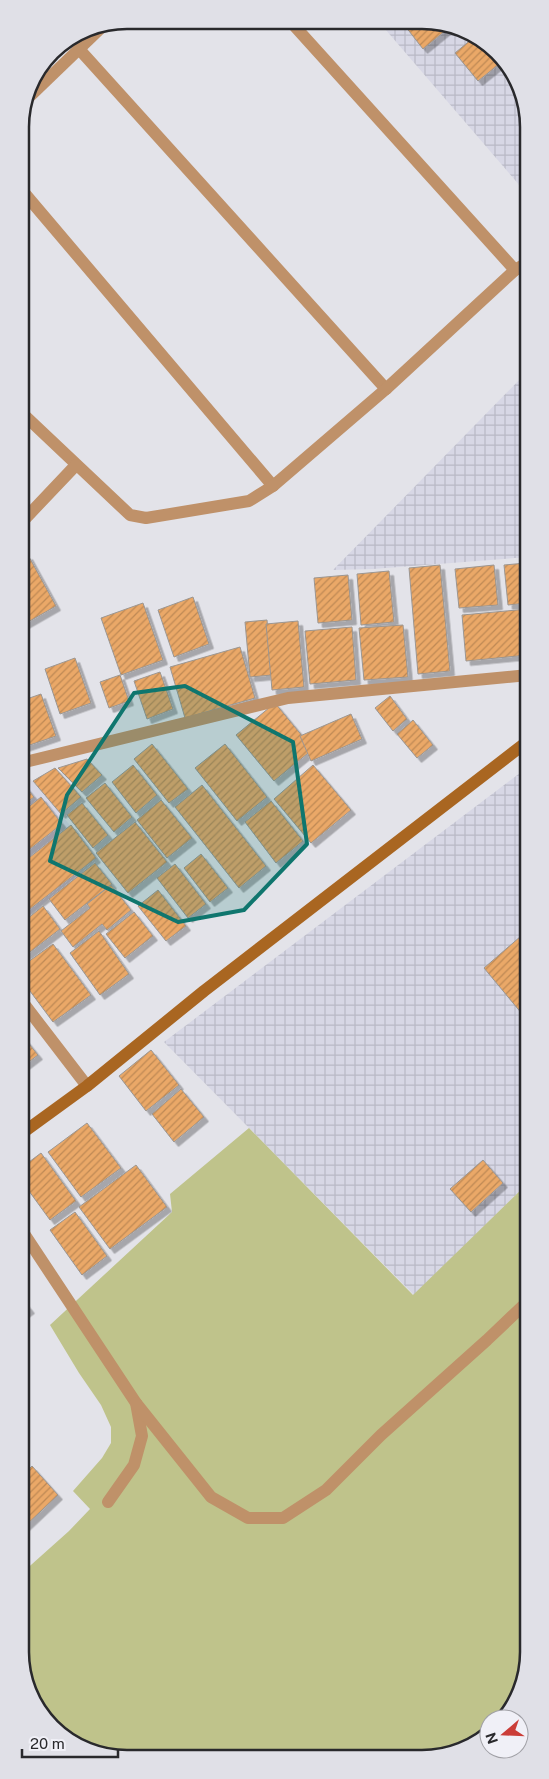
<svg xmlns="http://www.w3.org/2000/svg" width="549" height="1779" viewBox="0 0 549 1779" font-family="'Public Sans',sans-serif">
	<defs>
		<pattern id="industrial-grid" width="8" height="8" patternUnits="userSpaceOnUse" patternTransform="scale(1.25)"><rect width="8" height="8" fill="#d7d7e5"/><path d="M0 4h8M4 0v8" fill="none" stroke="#b9b9c5"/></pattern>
		<pattern id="building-hatch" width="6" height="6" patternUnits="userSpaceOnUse" patternTransform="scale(1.25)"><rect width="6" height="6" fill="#eaa867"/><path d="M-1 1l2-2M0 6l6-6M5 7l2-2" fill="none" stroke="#be8955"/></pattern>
		<filter id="shadow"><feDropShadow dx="4.5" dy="4.5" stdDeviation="0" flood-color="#0004"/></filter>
	</defs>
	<rect width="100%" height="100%" fill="#e3e3e9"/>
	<!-- built -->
	<path fill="#d7d7e5" d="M27 775 98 858 21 922V777Z"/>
	<!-- industrial -->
	<g fill="url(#industrial-grid)">
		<path d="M379 22H443L498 52 527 106V194Z"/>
		<path d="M527 372 528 557 373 569 333 570Z"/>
		<path d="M528 767V1183L414 1295 164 1042Z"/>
	</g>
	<!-- green -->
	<path fill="#bfc38b" d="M249 1128 413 1295 528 1183 529 1659 504 1719H489V1730L443 1757H106L51 1727 22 1673V1573L69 1531 90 1509 73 1491 102 1458 111 1443V1427L101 1405 79 1373 50 1325 172 1212 170 1194Z"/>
	<!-- building -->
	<g fill="url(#building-hatch)" stroke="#9b9692" filter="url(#shadow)">
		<path d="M402 22H443L451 26 423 49Z"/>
		<path d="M473 38 496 51 503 61 478 81 455 53Z"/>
		<path d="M28 555 56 606 21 626V559Z"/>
		<path d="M526 563 528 603 508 605 504 565Z"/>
		<path d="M440 565 450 671 418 674 409 568Z"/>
		<path d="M494 565 498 605 459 608 455 569Z"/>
		<path d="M389 571 394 622 361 625 357 574Z"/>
		<path d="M348 575 352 620 318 623 314 578Z"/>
		<path d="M193 597 209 644 174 657 158 610Z"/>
		<path d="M143 603 163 660 121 675 101 618Z"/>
		<path d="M528 609V655L466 661 462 615Z"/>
		<path d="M267 620 272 675 250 677 245 622Z"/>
		<path d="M298 621 304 687 272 690 266 624Z"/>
		<path d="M403 625 408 677 364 680 359 628Z"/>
		<path d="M352 627 356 680 310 684 305 631Z"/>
		<path d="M240 647 255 698 185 718 170 667Z"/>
		<path d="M75 658 91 703 60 714 45 669Z"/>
		<path d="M160 672 173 709 147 719 134 681Z"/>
		<path d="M120 675 129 701 109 708 100 682Z"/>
		<path d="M41 694 56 736 21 748V701Z"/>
		<path d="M390 696 407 719 393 731 375 708Z"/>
		<path d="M275 703 313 749 274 781 236 735Z"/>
		<path d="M351 714 362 739 311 761 300 736Z"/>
		<path d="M413 720 433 745 417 758 397 734Z"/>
		<path d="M152 744 188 789 169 803 134 759Z"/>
		<path d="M225 744 267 797 237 821 195 768Z"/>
		<path d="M87 759 102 775 82 792 58 768Z"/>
		<path d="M133 765 157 795 136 813 112 782Z"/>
		<path d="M313 765 351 810 311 843 274 799Z"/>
		<path d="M55 768 81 797 61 814 33 781Z"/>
		<path d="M21 781 34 797 21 807Z"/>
		<path d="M105 783 132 817 114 832 86 798Z"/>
		<path d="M202 785 266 866 239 888 175 807Z"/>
		<path d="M41 797 62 824 21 856V813Z"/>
		<path d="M161 800 192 838 167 858 137 820Z"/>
		<path d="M271 801 303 841 276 863 245 822Z"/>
		<path d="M82 803 108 835 93 848 67 815Z"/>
		<path d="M135 822 167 862 128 893 96 853Z"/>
		<path d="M71 825 96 858 21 916V864Z"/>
		<path d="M201 854 228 888 210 902 184 868Z"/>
		<path d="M95 863 112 884 65 920 49 899Z"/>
		<path d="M175 864 206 904 188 918 157 878Z"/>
		<path d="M111 885 131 910 107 930 102 924 73 947 61 931 90 908 87 904Z"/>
		<path d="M158 890 186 926 166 941 138 906Z"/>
		<path d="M43 906 60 929 21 959V924Z"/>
		<path d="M134 912 153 936 125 958 106 934Z"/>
		<path d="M528 930V1011L523 1015 484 968Z"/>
		<path d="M99 931 129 974 100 995 70 953Z"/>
		<path d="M53 944 91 995 53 1022 21 979V967Z"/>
		<path d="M21 1034 38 1055 21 1068Z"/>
		<path d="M151 1050 179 1085 146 1111 119 1076Z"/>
		<path d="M181 1089 204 1117 174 1142 152 1114Z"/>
		<path d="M87 1123 121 1168 81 1197 48 1152Z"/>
		<path d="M41 1153 76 1201 50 1220 21 1180V1168Z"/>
		<path d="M483 1160 503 1183 471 1212 450 1189Z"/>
		<path d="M136 1165 167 1207 110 1249 79 1207Z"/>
		<path d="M75 1212 107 1256 82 1275 50 1230Z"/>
		<path d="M22 1299 30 1309 22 1315Z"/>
		<path d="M32 1466 58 1495 22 1529V1476Z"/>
	</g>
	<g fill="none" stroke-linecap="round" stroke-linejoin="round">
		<!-- street -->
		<g stroke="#bf9169" stroke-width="12">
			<path d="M290 21 515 270"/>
			<path d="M79 49 386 389"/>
			<path d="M25 101 105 24"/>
			<path d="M20 188 273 486"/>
			<path d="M21 412 130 515 146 518 249 501 273 486 386 389 515 270 527 263"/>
			<path d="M21 523 76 465"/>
			<path d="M21 763 288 698 528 675"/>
			<path d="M21 1000 87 1086"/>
			<path d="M21 1229 136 1403 142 1436 134 1465 108 1502"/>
			<path d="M136 1403 211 1497 248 1518H283L326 1490 381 1435 487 1340 528 1301"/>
		</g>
		<!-- secondary -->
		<path stroke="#a96621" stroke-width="12" d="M21 1134 87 1086 204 991 528 741"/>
	</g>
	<!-- marked area -->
	<path fill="#0f766e" fill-opacity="0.2" stroke="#0f766e" stroke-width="4" stroke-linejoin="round" d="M185 686 293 742 307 844 244 910 178 922 50 861 67 795 134 693Z"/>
	<!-- crop -->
	<path d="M0 0H549V1779H0ZM127 29H422A98 98 0 0 1 520 127V1652A98 98 0 0 1 422 1750H127A98 98 0 0 1 29 1652V127A98 98 0 0 1 127 29Z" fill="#e0e0e7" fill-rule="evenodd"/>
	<path fill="none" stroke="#29292c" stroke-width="2.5" d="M127 29H422A98 98 0 0 1 520 127V1652A98 98 0 0 1 422 1750H127A98 98 0 0 1 29 1652V127A98 98 0 0 1 127 29Z"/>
	<!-- north arrow -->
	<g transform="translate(504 1734) rotate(251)"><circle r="24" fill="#f0f0f7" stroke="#a0a0a6"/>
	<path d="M0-4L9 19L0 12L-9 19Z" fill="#cb3d38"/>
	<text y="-8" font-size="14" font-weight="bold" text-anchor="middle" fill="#29292c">N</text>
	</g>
	<!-- scale -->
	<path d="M22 1749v8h96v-8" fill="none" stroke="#29292c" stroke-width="2.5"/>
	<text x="30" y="1749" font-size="15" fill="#29292c" stroke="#f0f0f7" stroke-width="4" paint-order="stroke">20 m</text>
</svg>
